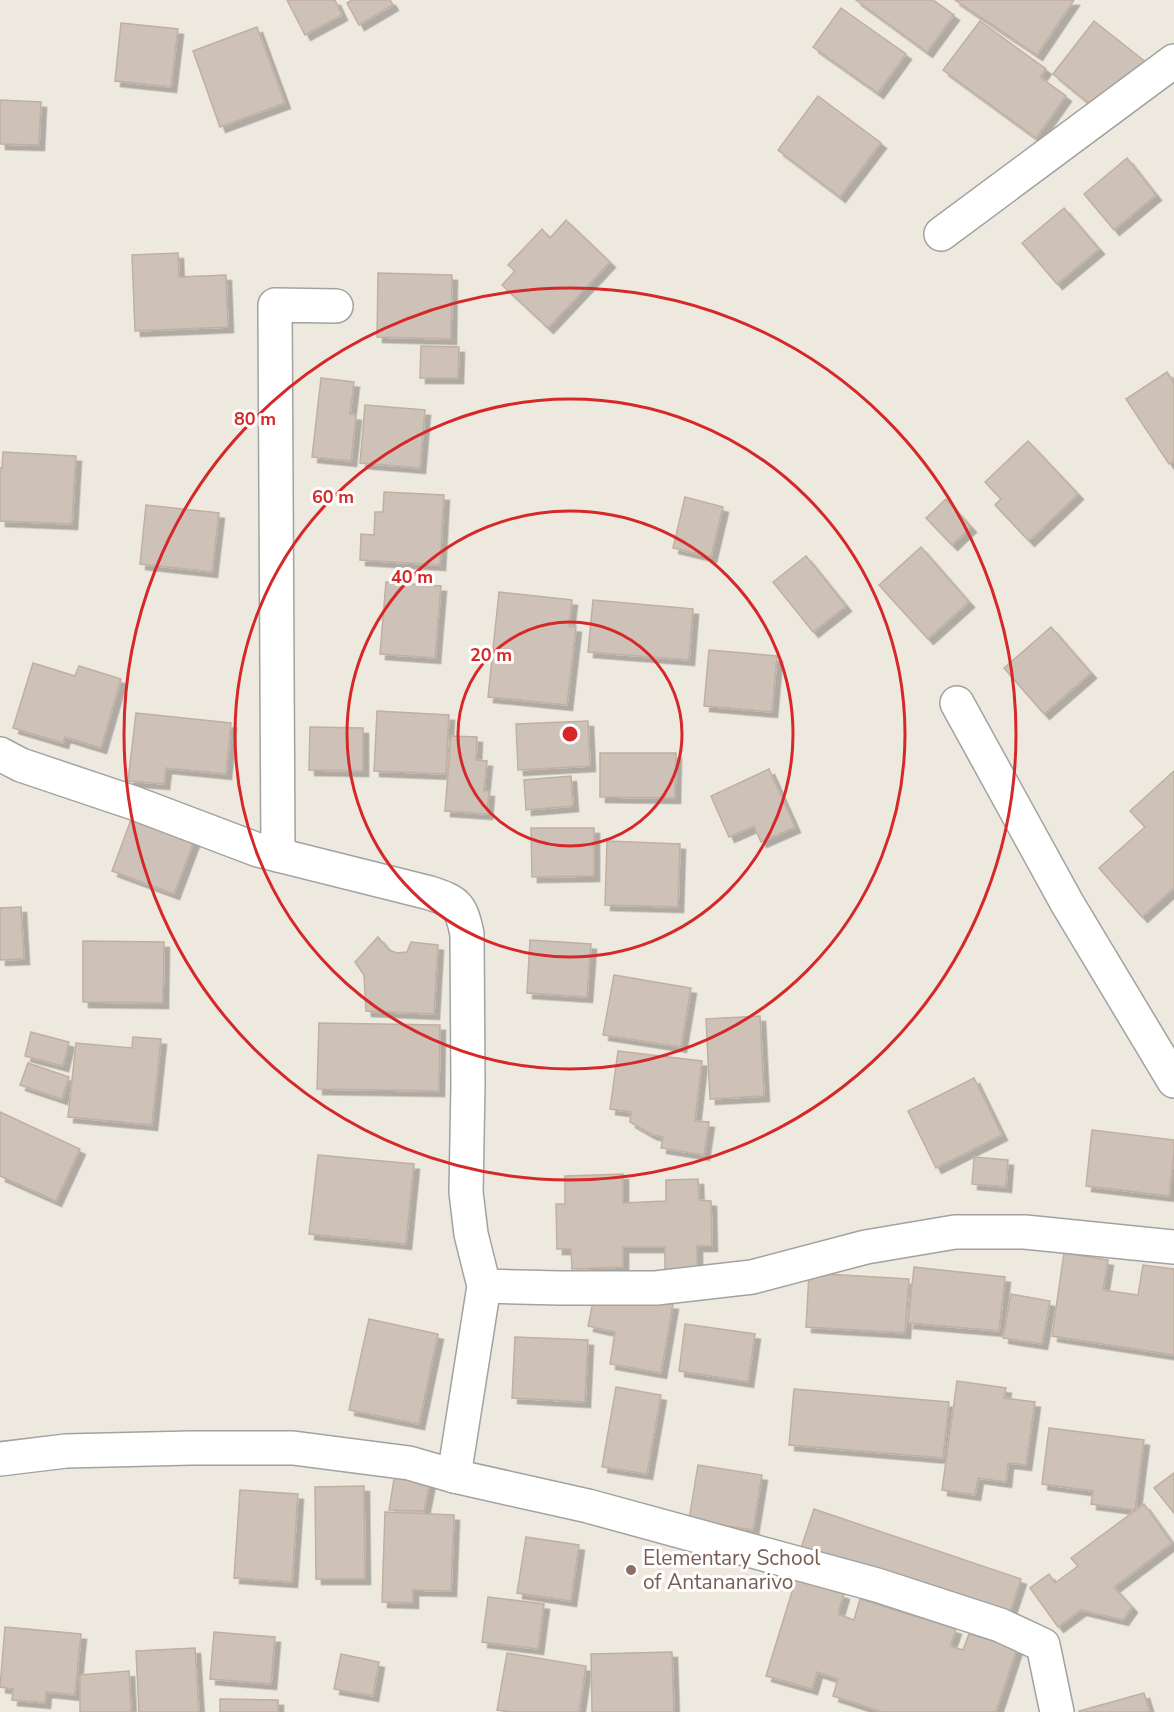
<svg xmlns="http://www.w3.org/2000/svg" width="1174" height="1712" viewBox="0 0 1174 1712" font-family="'Nunito Sans',sans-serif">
	<defs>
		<filter id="shadow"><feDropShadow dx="5.5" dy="5.5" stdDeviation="0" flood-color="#0004"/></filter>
	</defs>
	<rect width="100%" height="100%" fill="#eee9df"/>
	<!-- building -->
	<g fill="#cec2b8" stroke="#c1afa0" stroke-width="1.5" filter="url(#shadow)">
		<path d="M287 0H335L342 15 305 35Z"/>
		<path d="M352 0H390L393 5 359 25 347 3Z"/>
		<path d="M856 0H933L954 15 927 52Z"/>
		<path d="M955 0H1074L1037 55Z"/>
		<path d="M841 8 906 54 878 93 813 47Z"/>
		<path d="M980 21 1046 69 1040 77 1066 96 1036 138 943 70Z"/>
		<path d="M1094 21 1152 67 1096 109 1053 74Z"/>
		<path d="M121 23 178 29 171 87 115 81Z"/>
		<path d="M257 27 285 103 220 127 193 51Z"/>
		<path d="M818 96 881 143 840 197 778 150Z"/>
		<path d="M0 100 41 102 39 145 0 144Z"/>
		<path d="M1127 158 1156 195 1114 230 1084 194Z"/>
		<path d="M1064 208 1099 249 1057 284 1022 243Z"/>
		<path d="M566 220 610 262 548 328 502 285 515 271 508 265 542 229 550 238Z"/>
		<path d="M178 253 179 277 226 275 228 327 135 331 132 255Z"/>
		<path d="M378 273 452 275 451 339 377 337Z"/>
		<path d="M421 346 459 347 458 378H420Z"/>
		<path d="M1167 372 1174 383V461L1169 464 1126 399Z"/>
		<path d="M321 378 354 382 350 414 356 415 351 461 312 457Z"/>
		<path d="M365 405 425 410 420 468 360 463Z"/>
		<path d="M1028 441 1078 494 1029 541 995 505 1001 499 985 482Z"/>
		<path d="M3 452 76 456 72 524 0 521V468H2Z"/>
		<path d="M384 492 444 495 440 565 360 560 361 534 374 535 375 512H383Z"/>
		<path d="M685 497 723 507 711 557 673 548Z"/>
		<path d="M946 499 971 527 952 545 926 518Z"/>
		<path d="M146 505 219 513 212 572 140 564Z"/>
		<path d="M921 547 969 602 928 639 879 585Z"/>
		<path d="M806 556 846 606 813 632 773 582Z"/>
		<path d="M386 582 441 586 435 658 380 654Z"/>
		<path d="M499 592 572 600 569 626 576 627 567 705 488 697Z"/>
		<path d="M593 600 693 609 689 660 588 652Z"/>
		<path d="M1051 627 1091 673 1044 714 1004 668Z"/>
		<path d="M709 650 777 656 772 712 704 706Z"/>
		<path d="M33 663 75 676 79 666 121 679 101 748 65 737 63 743 13 728Z"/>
		<path d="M377 711 449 715 446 774 374 771Z"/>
		<path d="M136 713 231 723 226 774 166 768 164 784 128 781Z"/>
		<path d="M588 721 590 766 518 770 516 724Z"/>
		<path d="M310 727 363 728V771L309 770Z"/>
		<path d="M451 736 477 737 476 760 487 761 484 791H489L487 814 445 811Z"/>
		<path d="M600 753H676L675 798 600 797Z"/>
		<path d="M769 769 795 827 761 842 754 826 729 837 711 796Z"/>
		<path d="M1174 771V888L1142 917 1099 868 1145 827 1130 811Z"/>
		<path d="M571 776 573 806 526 810 524 780Z"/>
		<path d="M132 817 194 841 174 894 112 871Z"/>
		<path d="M531 828H594V876L532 877Z"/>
		<path d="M607 841 680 844 678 907 605 905Z"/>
		<path d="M21 907 24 959 0 960V908Z"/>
		<path d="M378 937 389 950 397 953 407 952 411 942 438 945 434 1014 366 1011 364 975 355 962Z"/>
		<path d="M530 940 591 944 587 997 527 993Z"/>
		<path d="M83 941 164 942 163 1003 83 1002Z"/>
		<path d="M614 975 691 988 681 1047 603 1035Z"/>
		<path d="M760 1016 764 1096 710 1099 706 1019Z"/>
		<path d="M319 1023 440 1025 439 1091 317 1089Z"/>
		<path d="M31 1032 69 1042 63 1066 25 1056Z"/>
		<path d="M133 1037 161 1039 152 1125 68 1117 76 1043 132 1048Z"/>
		<path d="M618 1051 702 1061 695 1121 709 1122 704 1155 661 1148 663 1137 651 1134 630 1122 631 1112 610 1109Z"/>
		<path d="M28 1063 69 1077 62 1099 20 1085Z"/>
		<path d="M974 1078 1002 1135 936 1168 908 1111Z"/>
		<path d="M0 1112 80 1149 56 1201 0 1176Z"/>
		<path d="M1092 1130 1174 1140V1155L1169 1196 1086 1186Z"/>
		<path d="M318 1155 414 1164 406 1244 309 1234Z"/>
		<path d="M974 1157 1008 1160 1006 1187 972 1184Z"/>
		<path d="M623 1174V1203L666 1201V1180L698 1179 699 1200 711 1201 712 1246H697V1271L665 1272V1247H623V1267L572 1269 571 1249H557L556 1204H565V1176Z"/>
		<path d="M1064 1253 1108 1260 1103 1290 1138 1295 1143 1265 1174 1269V1355L1052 1336Z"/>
		<path d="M914 1267 1005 1277 999 1331 908 1323Z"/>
		<path d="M809 1273 909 1279 905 1333 806 1327Z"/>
		<path d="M1011 1294 1050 1301 1042 1344 1003 1338Z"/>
		<path d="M594 1297 673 1304 661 1373 610 1364 615 1332 588 1326Z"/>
		<path d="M369 1319 438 1334 419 1424 349 1410Z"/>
		<path d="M685 1324 755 1334 748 1382 679 1371Z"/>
		<path d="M515 1337 588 1340 585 1402 512 1398Z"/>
		<path d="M957 1381 1006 1388 1004 1398 1035 1402 1026 1465 1008 1463 1006 1482 978 1478 975 1495 942 1490Z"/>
		<path d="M616 1387 661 1395 647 1474 602 1467Z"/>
		<path d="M794 1389 949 1402 943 1458 789 1445Z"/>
		<path d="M1049 1428 1144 1440 1135 1510 1091 1504 1093 1491 1042 1484Z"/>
		<path d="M698 1465 762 1475 753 1530 689 1520Z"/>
		<path d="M395 1473 430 1481 424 1511 389 1510Z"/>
		<path d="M1174 1473V1513L1154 1488Z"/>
		<path d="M364 1486 365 1579H316L315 1487Z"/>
		<path d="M240 1490 298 1494 292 1582 234 1578Z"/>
		<path d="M1144 1504 1172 1543 1114 1587 1132 1607 1123 1620 1081 1610 1058 1627 1030 1588 1049 1574 1055 1583 1078 1566 1071 1558Z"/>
		<path d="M814 1509 1021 1579 1007 1621 800 1551Z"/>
		<path d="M385 1512 454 1515 451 1591 413 1590V1603L382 1602Z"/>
		<path d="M526 1537 579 1545 571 1601 517 1593Z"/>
		<path d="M796 1579 844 1594 838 1614 854 1620 860 1599 956 1629 950 1646 963 1650 969 1634 1017 1648 996 1712H882L833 1696 838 1679 817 1672 812 1689 766 1676Z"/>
		<path d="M488 1597 544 1604 538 1649 482 1642Z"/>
		<path d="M5 1627 81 1634 75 1695 46 1692 45 1703 12 1700 13 1689 0 1687Z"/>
		<path d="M214 1632 275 1637 271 1684 210 1679Z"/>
		<path d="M195 1648 199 1712H139L136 1651Z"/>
		<path d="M672 1652 674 1712H592L591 1654Z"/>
		<path d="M507 1653 586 1666 579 1712H511L497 1710Z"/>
		<path d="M341 1654 379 1662 373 1696 334 1689Z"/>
		<path d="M129 1671 131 1712H80V1675Z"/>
		<path d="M1144 1693 1150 1712H1079V1711Z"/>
		<path d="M220 1699 278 1700V1712H220Z"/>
	</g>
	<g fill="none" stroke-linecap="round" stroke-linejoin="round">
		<defs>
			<g id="minor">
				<path d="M941 234 1174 61"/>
				<path d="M957 703 1067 903 1174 1081"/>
				<path d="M0 754 21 765 134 803 258 850 430 893C457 902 461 905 467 934L468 1085 466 1192 471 1234 484 1286 454 1476"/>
				<path d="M278 855 275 305 336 306"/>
				<path d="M484 1286 560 1288H656L752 1277 866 1247 955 1232H1025L1174 1247"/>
				<path d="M0 1459 66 1451 191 1448H293L409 1463 454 1476 588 1506 877 1585 1000 1625 1043 1645 1057 1712"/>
			</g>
		</defs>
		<!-- minor casing -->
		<use href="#minor" stroke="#a2a2a2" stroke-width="36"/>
		<!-- minor -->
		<use href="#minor" stroke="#fff" stroke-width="33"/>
	</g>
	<!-- distance rings -->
	<g fill="none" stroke="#d62828" stroke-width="3">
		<circle cx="570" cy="734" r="112"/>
		<circle cx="570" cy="734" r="223"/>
		<circle cx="570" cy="734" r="335"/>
		<circle cx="570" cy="734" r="446"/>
	</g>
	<!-- markers -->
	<circle fill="#8d6e63" stroke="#fff" stroke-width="2" cx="631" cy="1570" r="6"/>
	<g text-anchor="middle" stroke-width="6" stroke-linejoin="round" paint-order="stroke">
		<!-- education labels -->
		<g font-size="21" fill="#785e54" stroke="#fff" text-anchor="start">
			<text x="643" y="1565">Elementary School<tspan x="643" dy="24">of Antananarivo</tspan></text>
		</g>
	</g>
	<circle cx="570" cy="734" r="9" fill="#d62828" stroke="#fff" stroke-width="3"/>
	<g font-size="18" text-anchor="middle" font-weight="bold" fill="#d62828" stroke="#fff" stroke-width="6" stroke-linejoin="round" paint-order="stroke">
		<text x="255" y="425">80 m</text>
		<text x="333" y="503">60 m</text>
		<text x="412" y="583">40 m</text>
		<text x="491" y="661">20 m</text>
	</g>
</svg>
